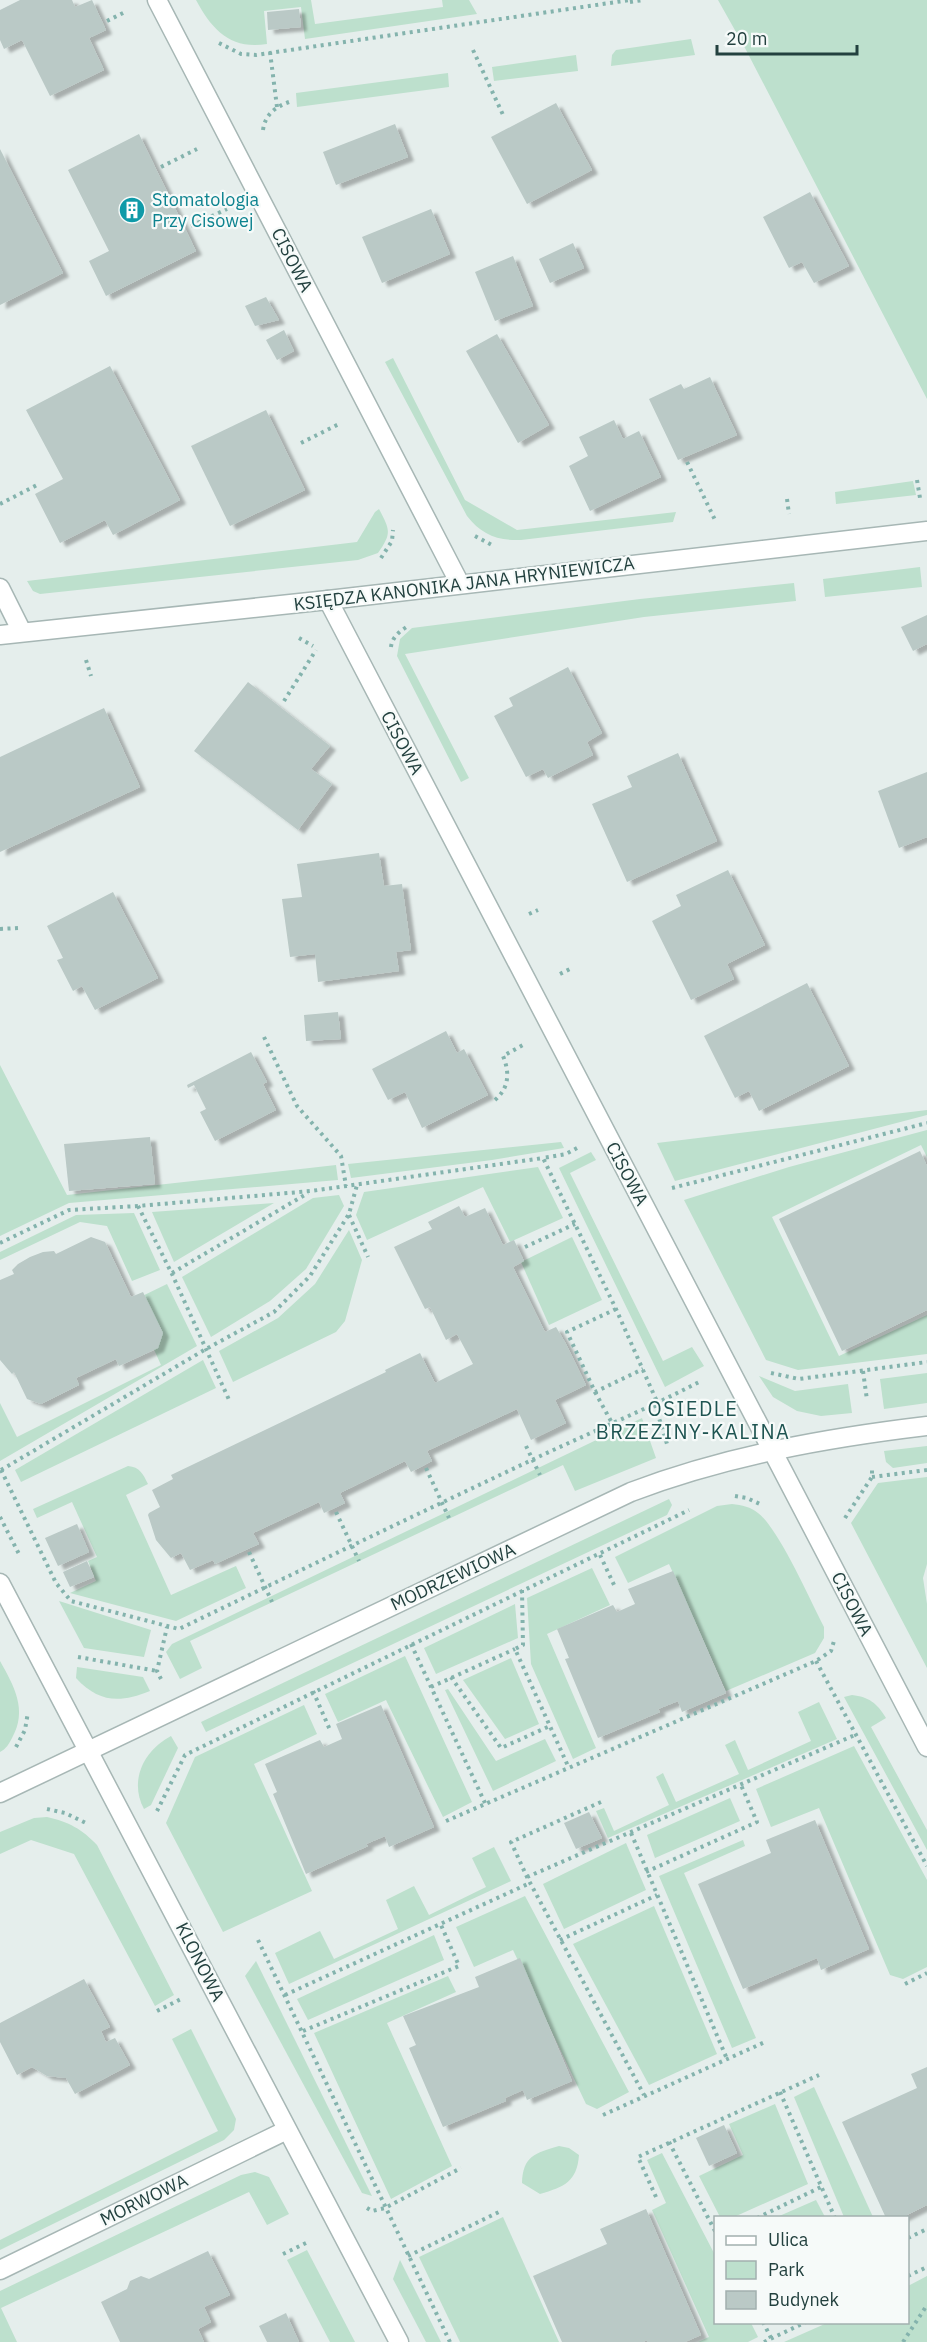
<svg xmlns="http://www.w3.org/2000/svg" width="927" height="2342" viewBox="0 0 927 2342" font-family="'IBM Plex Sans',sans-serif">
	<defs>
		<filter id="shadow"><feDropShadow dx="6" dy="4" stdDeviation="1.5" flood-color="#0004"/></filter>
	</defs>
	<rect width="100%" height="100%" fill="#e5eeec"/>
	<!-- green -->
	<g fill="#bde0cd">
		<path d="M196 0H311L315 24 443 7 442 0H469L477 14 305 39 301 7 264 11 267 44C231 50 212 30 196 0Z"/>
		<path d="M718 0H927V399L745 48Z"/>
		<path d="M691 39 695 55 611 66 612 55 616 50Z"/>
		<path d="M576 55 578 71 494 81 492 67Z"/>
		<path d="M448 73 449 87 297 107 296 93Z"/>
		<path d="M393 358 465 500 517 530 676 512 673 522 521 540C497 541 481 534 467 516L385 362Z"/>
		<path d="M913 481 916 495 836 504 835 492Z"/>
		<path d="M379 509C390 530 392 533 378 553L358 560 40 594 33 591 27 581 357 542 375 512Z"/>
		<path d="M920 567 922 587 825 597 823 579Z"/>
		<path d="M794 583 796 601 644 617 405 654 469 778 461 782 397 656 400 639 412 628 640 599Z"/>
		<path d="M0 1065 67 1195 336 1165 338 1180 69 1203 0 1236Z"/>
		<path d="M927 1110V1115L675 1181 657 1143Z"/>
		<path d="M927 1130V1157L921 1145 772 1217 839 1356 927 1315V1354L798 1370 766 1360 684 1200 789 1167Z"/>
		<path d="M561 1142 564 1148 492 1160 351 1178 348 1164Z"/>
		<path d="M591 1152 596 1160 570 1173 663 1361 692 1347 704 1366 665 1387 559 1168Z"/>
		<path d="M538 1167 563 1218 510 1242 483 1187 367 1240 356 1215 364 1192Z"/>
		<path d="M339 1195 344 1206 306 1269 270 1301 211 1337 182 1277 313 1198Z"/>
		<path d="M274 1203 174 1262 152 1212Z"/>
		<path d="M134 1213 160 1270 132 1281 107 1226 80 1222 0 1260V1252L76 1215Z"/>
		<path d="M349 1230 362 1260 345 1321 336 1332 233 1382 219 1351 278 1318 315 1284Z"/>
		<path d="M572 1237 602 1300 549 1325 521 1262Z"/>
		<path d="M167 1284 197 1346 0 1461V1403L17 1437 161 1365 132 1301Z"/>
		<path d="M203 1360 216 1388 21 1482 15 1470Z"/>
		<path d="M927 1373V1403L884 1409 880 1379Z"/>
		<path d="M759 1376 795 1391 848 1384 852 1413 821 1416 797 1411 773 1397Z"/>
		<path d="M642 1418 656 1458 575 1491 563 1465 190 1641 202 1668 180 1679 166 1652 172 1644Z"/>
		<path d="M927 1446V1463L893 1468 886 1462 884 1451Z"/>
		<path d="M128 1466C140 1467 143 1474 148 1484L126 1495 171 1595 236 1566 246 1588 176 1621 70 1593 96 1581 88 1561 97 1557 72 1502 37 1518 33 1509Z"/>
		<path d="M927 1477V1564L923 1578 927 1604V1668L851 1523 878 1483Z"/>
		<path d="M669 1499 672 1505 667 1515 206 1732 201 1722Z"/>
		<path d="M732 1504C742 1505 751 1507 758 1513 779 1529 810 1600 824 1627V1638L815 1653 726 1691 669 1564 628 1583 615 1557 717 1506Z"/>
		<path d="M592 1568 610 1605 547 1634 596 1748 573 1759 531 1664 527 1598Z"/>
		<path d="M59 1601 151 1630 144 1657 84 1648Z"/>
		<path d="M515 1604 518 1638 436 1674 424 1648Z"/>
		<path d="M405 1656 472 1802 443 1817 386 1700 338 1722 325 1694Z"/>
		<path d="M511 1658 539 1724 505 1739 463 1680Z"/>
		<path d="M0 1661C14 1686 28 1710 12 1738 9 1744 6 1749 0 1752Z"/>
		<path d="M77 1667 143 1677 150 1691C120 1703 99 1703 76 1678Z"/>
		<path d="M448 1689 496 1761 545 1739 556 1761 493 1791 445 1690Z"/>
		<path d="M852 1695C869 1697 877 1703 886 1718L871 1727 927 1830V1850L844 1697Z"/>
		<path d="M819 1702 837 1739 608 1838 596 1811 604 1808 614 1831 669 1805 656 1777 663 1773 676 1802 739 1774 725 1745 735 1740 748 1770 811 1741 798 1712Z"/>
		<path d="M304 1705 317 1734 254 1764 312 1891 223 1932 166 1823 195 1757Z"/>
		<path d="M171 1736 178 1748 151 1805 144 1809C129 1781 143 1751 171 1736Z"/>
		<path d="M854 1746 927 1880V1967L903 1979 890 1975 819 1808 771 1827 756 1789Z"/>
		<path d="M730 1798 740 1821 655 1858 647 1835Z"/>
		<path d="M47 1817C69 1822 82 1829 97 1845L174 1995 155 2006 74 1854 31 1840 0 1854V1832L34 1818Z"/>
		<path d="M743 1840 745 1846 684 1873 756 2038 732 2048 659 1876Z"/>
		<path d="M626 1843 646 1890 564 1929 543 1884Z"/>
		<path d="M494 1847 511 1881 289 1984 275 1953 320 1931 334 1959 398 1929 386 1900 414 1886 429 1915 486 1887 472 1858Z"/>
		<path d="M525 1896 629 2092 597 2109 586 2104 513 1950 474 1967 456 1927Z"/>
		<path d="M654 1906 717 2054 649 2085 573 1944Z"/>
		<path d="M434 1935 444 1960 308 2020 297 1999Z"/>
		<path d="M256 1961 372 2196 362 2193 245 1976Z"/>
		<path d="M448 1976 456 1992 387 2023 452 2166 391 2199 314 2033Z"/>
		<path d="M191 2029 236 2119 234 2130 224 2140 0 2250V2240L218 2131 172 2039Z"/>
		<path d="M814 2087 873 2217H844L794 2097Z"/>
		<path d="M775 2104 808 2184 734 2217H720L699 2176 743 2155 729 2124Z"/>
		<path d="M559 2146 569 2148 579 2155C577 2182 564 2187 540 2194L522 2183C523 2156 535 2153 559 2146Z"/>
		<path d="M662 2153 715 2255 716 2322 751 2323 758 2337 748 2342H698L709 2337 652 2210 666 2203 647 2160Z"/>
		<path d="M255 2172 269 2177 289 2214 267 2225 249 2192 1 2308 17 2342H0V2291L241 2175Z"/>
		<path d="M816 2200 825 2217H777Z"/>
		<path d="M503 2217 559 2342H460L419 2257Z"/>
		<path d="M307 2250 355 2342H330L287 2260Z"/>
		<path d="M400 2260 441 2342H426L393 2279Z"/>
		<path d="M927 2276V2342H784L827 2323 908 2322V2286Z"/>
	</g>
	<!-- building -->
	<g fill="#bac9c6" filter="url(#shadow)">
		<path d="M20 0H72L75 7 92 0 106 30 89 38 104 70 50 96 22 40 4 49 0 40V10Z"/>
		<path d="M299 9 301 27 268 30 267 12Z"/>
		<path d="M556 103 592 170 527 204 491 137Z"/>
		<path d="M395 124 408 157 336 185 323 152Z"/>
		<path d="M139 134 196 251 106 296 89 261 109 251 68 170Z"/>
		<path d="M0 149 63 273 0 305Z"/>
		<path d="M810 192 849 266 814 283 802 262 789 268 763 217Z"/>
		<path d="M431 209 450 254 382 283 362 237Z"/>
		<path d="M573 243 584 268 550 283 539 259Z"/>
		<path d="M513 256 533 306 495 321 475 272Z"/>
		<path d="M266 297 279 320 255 326 245 306Z"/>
		<path d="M284 330 294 351 277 360 266 340Z"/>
		<path d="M497 334 549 425 518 443 466 351Z"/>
		<path d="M110 366 180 500 113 535 105 520 60 543 35 494 63 479 26 410Z"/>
		<path d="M710 377 737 435 678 460 649 399 681 384 684 389Z"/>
		<path d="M266 410 305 490 230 526 191 446Z"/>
		<path d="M614 420 623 439 639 431 661 477 590 511 569 466 588 456 579 437Z"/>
		<path d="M927 615V644L913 651 901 627Z"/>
		<path d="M568 667 602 733 587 742 593 755 548 778 543 769 526 777 494 716 513 706 509 698Z"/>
		<path d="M248 682 330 746 311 769 332 784 298 830 194 751Z"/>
		<path d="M104 708 140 787 0 852V757Z"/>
		<path d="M678 753 717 841 627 882 592 804 632 787 627 776Z"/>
		<path d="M927 772V837L899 848 878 791Z"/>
		<path d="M379 853 384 886 402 884 411 950 396 952 399 971 318 982 315 954 290 957 282 899 302 897 297 864Z"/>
		<path d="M728 870 765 945 727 964 734 979 691 1000 652 921 681 906 676 895Z"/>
		<path d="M113 892 158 978 95 1010 82 986 73 991 57 960 63 958 47 926Z"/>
		<path d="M807 983 849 1066 759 1111 749 1091 735 1098 704 1036Z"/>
		<path d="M338 1012 341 1039 306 1041 304 1015Z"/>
		<path d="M446 1031 457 1053 464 1049 488 1095 422 1128 405 1092 388 1100 372 1069Z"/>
		<path d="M251 1052 267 1082 263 1084 276 1110 215 1141 200 1112 206 1109 194 1085 188 1088 187 1085Z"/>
		<path d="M150 1137 155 1184 69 1191 64 1144Z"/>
		<path d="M920 1151 927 1166V1310L842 1351 779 1219Z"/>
		<path d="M459 1206 465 1217 485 1208 503 1245 514 1240 524 1261 513 1267 545 1332 556 1327 566 1344 586 1385 555 1400 566 1423 531 1440 517 1409 427 1451 432 1461 411 1472 405 1461 340 1493 345 1503 324 1513 319 1502 253 1533 259 1544 215 1564 213 1560 190 1570 181 1553 171 1558 156 1540 148 1515 149 1513 160 1507 152 1490 173 1479 171 1475 386 1372 385 1370 420 1353 435 1383 473 1364 457 1334 446 1340 430 1307 425 1309 394 1247 432 1229 428 1222Z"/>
		<path d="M91 1237 105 1242 131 1297 143 1292 163 1333 158 1348 119 1366 116 1359 76 1378 79 1385 41 1404 27 1399 14 1372 12 1374 0 1360V1280L14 1274 12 1270 18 1264 30 1257 43 1252 54 1251 56 1254Z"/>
		<path d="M77 1524 89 1552 58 1566 45 1538Z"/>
		<path d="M87 1561 94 1577 70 1587 63 1572Z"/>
		<path d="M673 1571 726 1693 682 1712 678 1701 658 1709 660 1712 598 1738 565 1659 569 1658 557 1629 613 1605 617 1612 635 1604 628 1589Z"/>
		<path d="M381 1705 434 1827 389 1847 385 1836 366 1844 368 1846 306 1874 273 1794 277 1792 265 1764 320 1740 324 1747 342 1739 336 1724Z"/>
		<path d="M589 1812 602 1838 576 1849 564 1823Z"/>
		<path d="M815 1820 869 1949 821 1970 817 1958 743 1989 698 1884 771 1853 766 1840Z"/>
		<path d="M520 1958 572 2081 527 2100 523 2090 505 2098 506 2101 443 2127 409 2048 416 2045 403 2016 479 1987 475 1977Z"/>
		<path d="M84 1979 110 2027 101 2031 106 2042 115 2038 130 2065 75 2094 66 2078 47 2076 32 2067 17 2075 0 2042V2023Z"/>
		<path d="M927 2067V2205L901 2218H886L842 2122 917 2088 911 2074Z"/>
		<path d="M724 2125 737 2153 709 2166 696 2138Z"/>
		<path d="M646 2209 701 2335 685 2342H647V2340L643 2342H562L533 2276 607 2244 600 2229Z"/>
		<path d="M208 2251 230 2295 204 2307 211 2322 198 2329 204 2342H120L101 2302 127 2289 130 2281 141 2276 149 2279Z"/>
		<path d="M286 2313 299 2342H267L259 2326Z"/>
	</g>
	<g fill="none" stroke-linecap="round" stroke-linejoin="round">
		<defs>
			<path id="service" d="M0 588 22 632"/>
			<g id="minor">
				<path d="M157 0 460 584"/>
				<path d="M328 600 927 1747"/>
				<path d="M0 635 328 600 927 531"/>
				<path d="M0 1583 399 2342"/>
				<path d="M0 1793 631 1492C726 1456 826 1438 927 1426"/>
				<path d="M0 2270 287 2130"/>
			</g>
		</defs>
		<!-- service casing -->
		<use href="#service" stroke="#a7b7b5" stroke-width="21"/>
		<!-- minor casing -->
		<use href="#minor" stroke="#a7b7b5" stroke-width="21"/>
		<!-- path -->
		<g stroke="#84b3ad" stroke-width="4" stroke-dasharray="3 4.5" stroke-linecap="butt">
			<path d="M630 2 643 0"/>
			<path d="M107 21 125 12"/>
			<path d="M219 43 241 54 256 55 630 0"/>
			<path d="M473 50 504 117"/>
			<path d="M270 52 277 107"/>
			<path d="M263 130C265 115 275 107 289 102"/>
			<path d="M161 167 197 149"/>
			<path d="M191 226 227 209"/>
			<path d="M301 443 339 424"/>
			<path d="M687 462 716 522"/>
			<path d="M917 480 920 498"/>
			<path d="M787 499 789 514"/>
			<path d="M0 504 39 484"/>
			<path d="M475 536 492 545"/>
			<path d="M381 558 392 541 393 530"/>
			<path d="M299 638 313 646"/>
			<path d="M391 647C392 637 400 631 408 626"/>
			<path d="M86 660 91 676"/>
			<path d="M284 701 316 650"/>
			<path d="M529 914 538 910"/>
			<path d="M0 929 19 928"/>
			<path d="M560 974 570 969"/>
			<path d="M264 1037 297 1106 341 1156 346 1186"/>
			<path d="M495 1100C509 1088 510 1073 503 1056L523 1045"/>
			<path d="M577 1148 566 1154 543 1158 616 1309 658 1404"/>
			<path d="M672 1188 927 1123"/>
			<path d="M138 1206 172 1274 230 1402"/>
			<path d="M349 1215 368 1257"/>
			<path d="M0 1243 69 1210 138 1206 311 1191 543 1158"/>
			<path d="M525 1247 575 1224"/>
			<path d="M172 1273 308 1193"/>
			<path d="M616 1309 567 1332 595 1392 643 1369"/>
			<path d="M863 1371 867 1400"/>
			<path d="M771 1373 799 1379 927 1362"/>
			<path d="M595 1392 612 1423"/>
			<path d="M655 1405 667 1444"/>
			<path d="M526 1446 540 1475"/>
			<path d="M426 1468 449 1518"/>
			<path d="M1 1470 56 1583 71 1601 179 1629C297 1572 415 1515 534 1459 589 1433 645 1410 699 1382"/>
			<path d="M1 1470 206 1349 274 1312 310 1276 349 1214 357 1185"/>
			<path d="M872 1477 927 1470"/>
			<path d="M735 1496 747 1498 762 1505"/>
			<path d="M336 1512 359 1561"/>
			<path d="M0 1517 19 1554"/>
			<path d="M845 1518 872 1477V1467"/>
			<path d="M249 1552 272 1602"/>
			<path d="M600 1555 615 1587"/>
			<path d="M522 1590 523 1645 515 1649 568 1766"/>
			<path d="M411 1644 485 1803"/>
			<path d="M78 1657 157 1671"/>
			<path d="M816 1661 927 1866"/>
			<path d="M451 1677 501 1748 550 1726"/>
			<path d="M161 1679 157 1671 167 1627"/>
			<path d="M431 1687 515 1649"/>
			<path d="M313 1691 330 1730"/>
			<path d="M16 1747 25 1730 28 1712"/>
			<path d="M601 1802 511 1842 527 1877 644 2095"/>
			<path d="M47 1809 65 1813 88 1824"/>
			<path d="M157 1811 185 1755 689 1510"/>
			<path d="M446 1821 816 1661 831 1651 834 1641"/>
			<path d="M631 1833 727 2059"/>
			<path d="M646 1872 757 1822 741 1785"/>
			<path d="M527 1877 855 1735"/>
			<path d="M258 1940 450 2342"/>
			<path d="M560 1940 657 1895"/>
			<path d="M905 1984 927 1973"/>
			<path d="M285 1995 530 1883"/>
			<path d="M157 2011 181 1999"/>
			<path d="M303 2031 459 1966 441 1925"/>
			<path d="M780 2092 835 2218"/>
			<path d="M603 2115 765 2042"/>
			<path d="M669 2142 716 2233"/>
			<path d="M656 2197 638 2157 819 2075"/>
			<path d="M367 2208 372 2211 385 2208 461 2168"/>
			<path d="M757 2218 821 2187"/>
			<path d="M908 2238 927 2229"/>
			<path d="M283 2254 308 2242"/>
			<path d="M408 2256 499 2212"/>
			<path d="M908 2276 927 2267"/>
			<path d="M763 2322 771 2338"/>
			<path d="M764 2342 806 2322"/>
			<path d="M903 2342 927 2305"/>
		</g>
		<!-- service -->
		<use href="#service" stroke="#fff" stroke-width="18"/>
		<!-- minor -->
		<use href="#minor" stroke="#fff" stroke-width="18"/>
	</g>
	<!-- icons -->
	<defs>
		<symbol id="building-disc" viewBox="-11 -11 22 22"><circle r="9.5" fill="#0f9aa8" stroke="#f6faf9"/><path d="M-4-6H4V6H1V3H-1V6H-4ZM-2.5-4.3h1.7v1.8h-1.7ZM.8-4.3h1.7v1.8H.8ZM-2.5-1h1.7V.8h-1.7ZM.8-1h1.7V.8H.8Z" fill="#fff"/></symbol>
	</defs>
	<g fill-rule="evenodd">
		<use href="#building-disc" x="117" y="195" width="30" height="30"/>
	</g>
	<g text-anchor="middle" stroke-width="4.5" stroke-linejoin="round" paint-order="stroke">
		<!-- culture labels -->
		<g font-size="18" fill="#0d838f" stroke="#f6faf9" text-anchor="start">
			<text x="152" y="206">Stomatologia<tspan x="152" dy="21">Przy Cisowej</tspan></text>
		</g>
		<!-- street labels -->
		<g font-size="18" fill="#23413f" stroke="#f6faf9">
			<text transform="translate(292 260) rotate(63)" y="6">CISOWA</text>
			<text transform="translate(464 584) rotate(-7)" y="6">KSIĘDZA KANONIKA JANA HRYNIEWICZA</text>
			<text transform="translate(402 743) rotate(62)" y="6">CISOWA</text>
			<text transform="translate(627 1174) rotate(62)" y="6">CISOWA</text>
			<text transform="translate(453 1577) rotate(-25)" y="6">MODRZEWIOWA</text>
			<text transform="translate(852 1604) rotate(63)" y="6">CISOWA</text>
			<text transform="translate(200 1962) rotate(63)" y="6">KLONOWA</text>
			<text transform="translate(144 2200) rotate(-26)" y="6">MORWOWA</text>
		</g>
		<!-- neighbourhood labels -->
		<g font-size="20" letter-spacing="1.5" fill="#1e5451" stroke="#f6faf9">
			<text x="693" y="1416">OSIEDLE<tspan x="693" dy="23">BRZEZINY-KALINA</tspan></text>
		</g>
	</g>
	<!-- legend -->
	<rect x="714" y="2216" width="195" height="108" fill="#f6faf9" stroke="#a2b0af" stroke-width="1.5"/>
	<rect x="726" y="2236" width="30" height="9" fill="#ffffff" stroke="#a2b0af" stroke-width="1.5"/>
	<text x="768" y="2246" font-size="18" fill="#23413f">Ulica</text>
	<rect x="726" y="2261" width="30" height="18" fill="#bde0cd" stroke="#a2b0af" stroke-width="1.5"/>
	<text x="768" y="2276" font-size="18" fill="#23413f">Park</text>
	<rect x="726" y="2291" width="30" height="18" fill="#bac9c6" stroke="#a2b0af" stroke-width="1.5"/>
	<text x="768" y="2306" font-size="18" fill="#23413f">Budynek</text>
	<!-- scale -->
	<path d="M717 45v9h140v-9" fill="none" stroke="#23413f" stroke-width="3"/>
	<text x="726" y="45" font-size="18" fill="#23413f" stroke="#f6faf9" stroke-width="4.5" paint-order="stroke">20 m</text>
</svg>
